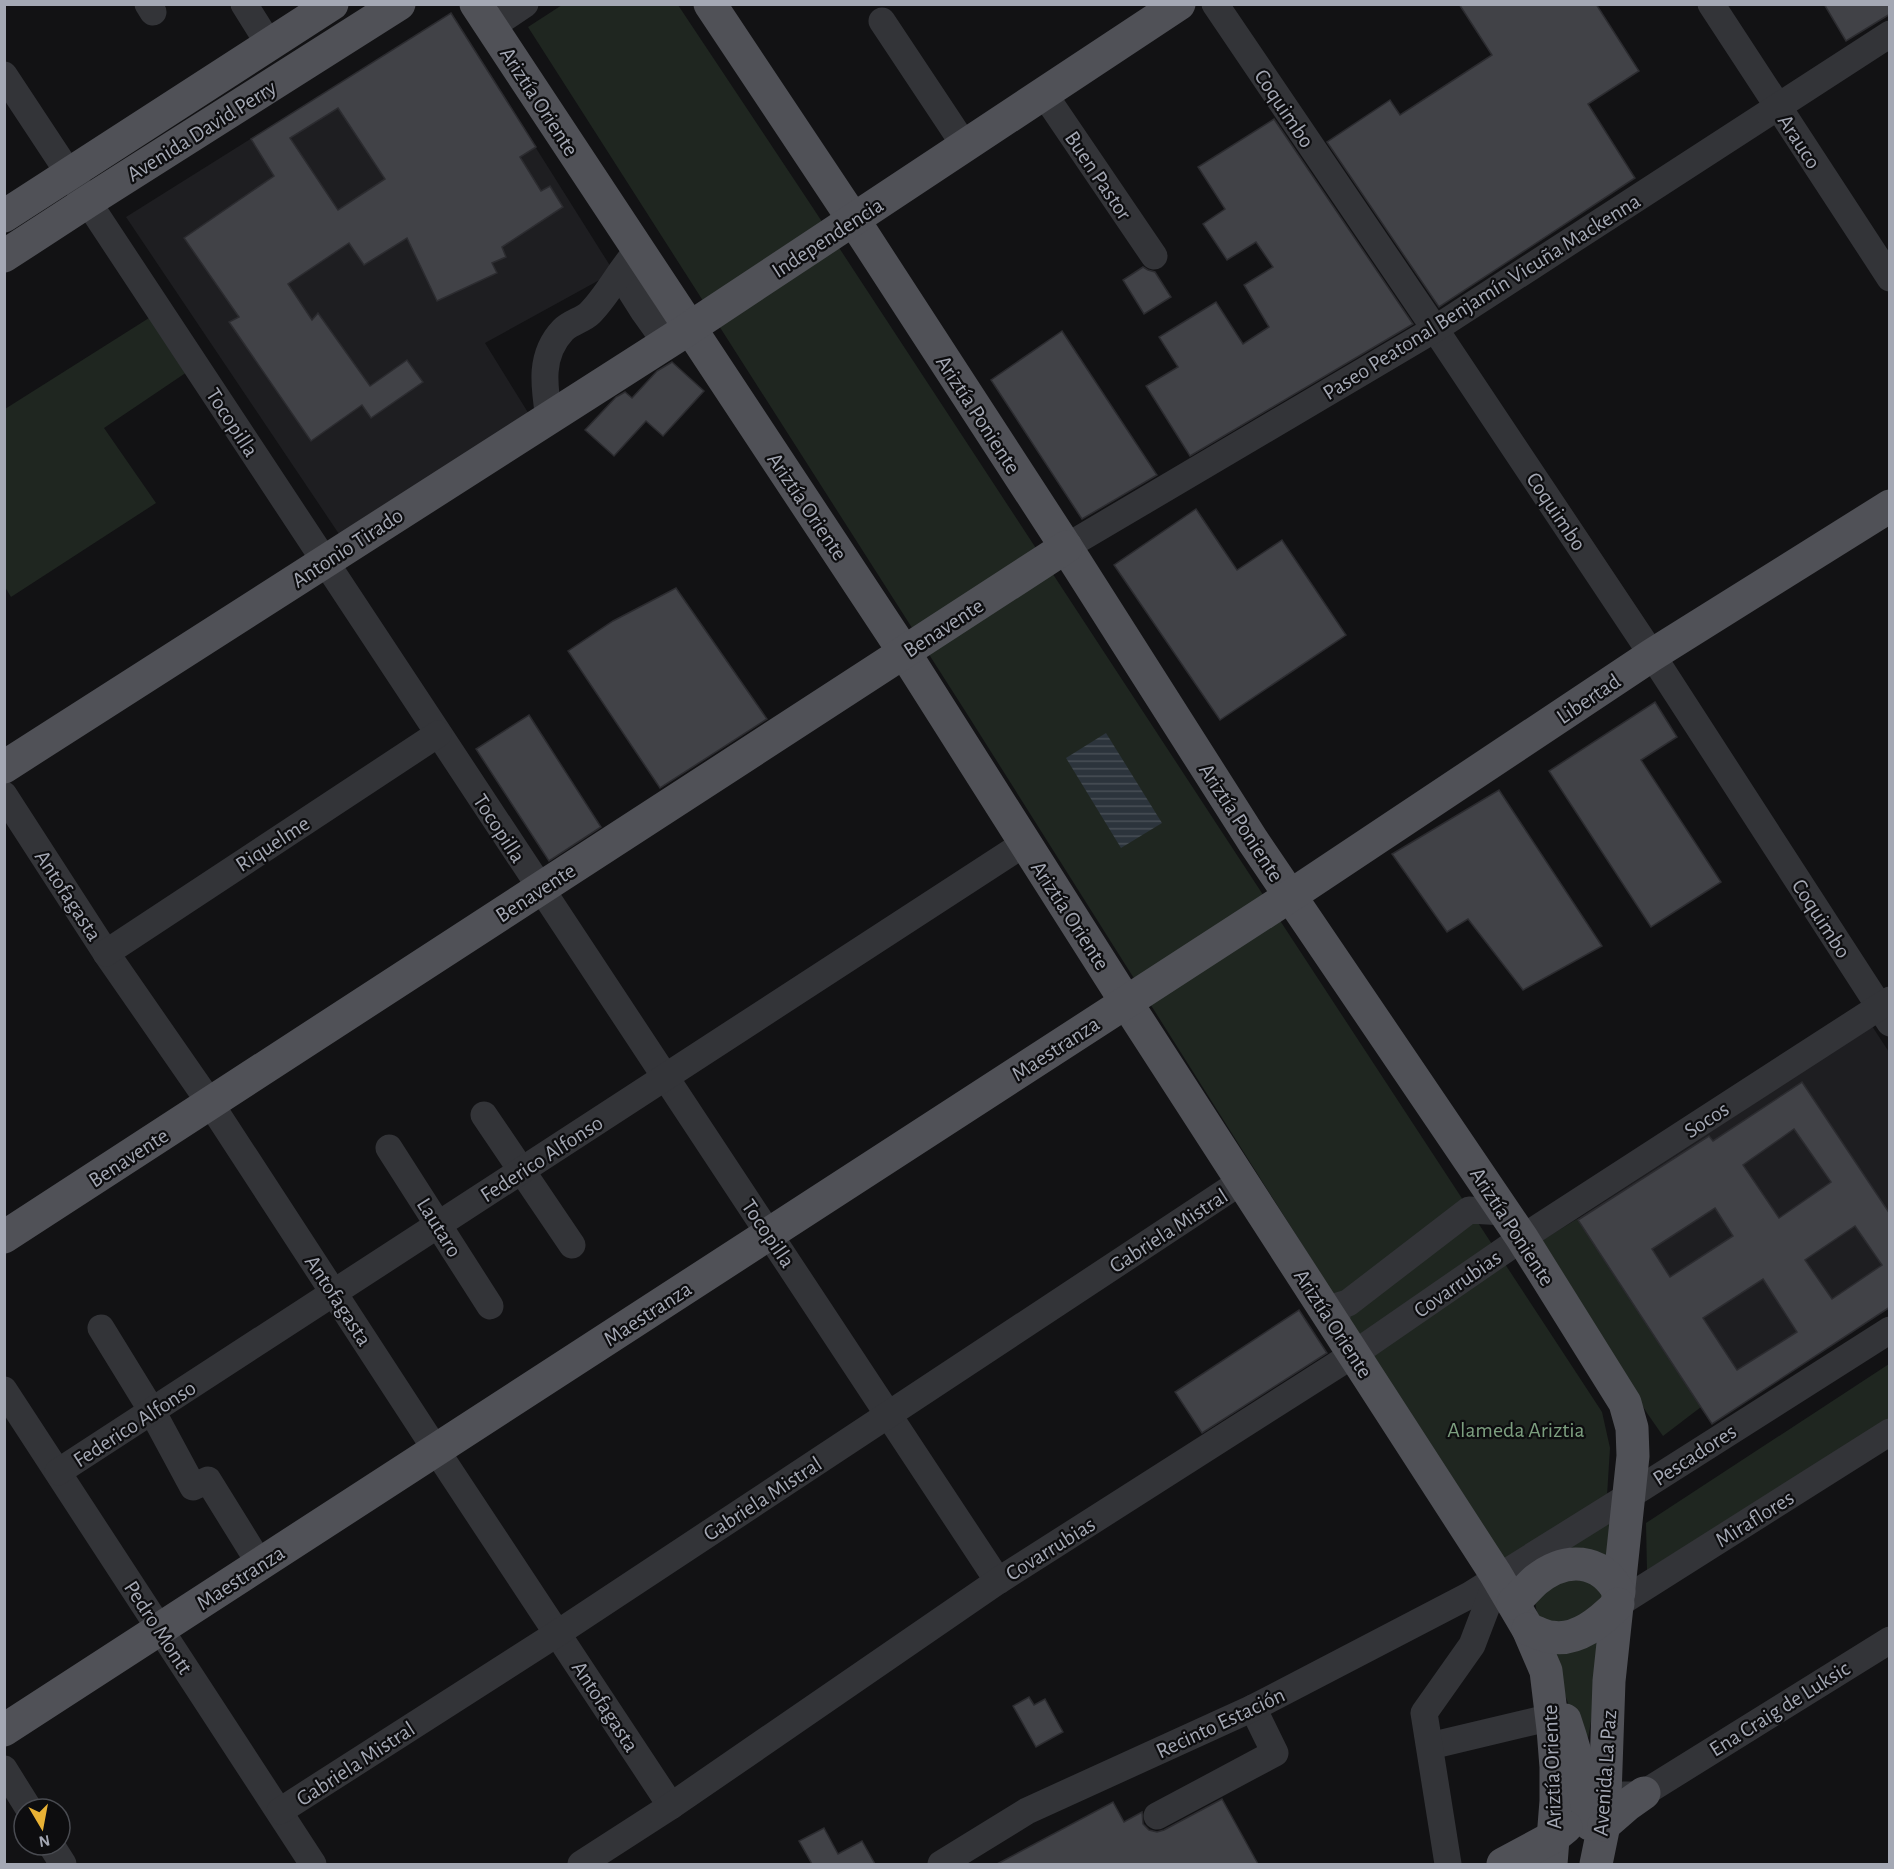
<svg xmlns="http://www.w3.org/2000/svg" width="1894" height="1869" viewBox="0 0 1894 1869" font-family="'Alegreya Sans',sans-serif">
	<defs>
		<pattern id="water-rules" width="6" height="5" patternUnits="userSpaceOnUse" patternTransform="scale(1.5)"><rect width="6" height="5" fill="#2c343c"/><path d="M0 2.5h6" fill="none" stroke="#484f56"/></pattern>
	</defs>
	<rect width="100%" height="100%" fill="#121214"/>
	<!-- built -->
	<g fill="#1e1e21">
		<path d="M451 13 614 272 485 343 532 419 341 537 126 217Z"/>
		<path d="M1872 1026 1889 1052V1307L1712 1424 1577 1219Z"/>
	</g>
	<!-- green -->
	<g fill="#1f2620">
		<path d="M562 5H678L813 208 1602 1412 1610 1448 1607 1496 1504 1559 1380 1368 969 717 528 27Z"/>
		<path d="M149 318 187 372 104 428 156 503 11 597 5 587V409Z"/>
		<path d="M1577 1219 1701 1407 1663 1436 1647 1413 1541 1241Z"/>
		<path d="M1889 1364V1420L1647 1570 1646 1523Z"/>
		<path d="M1614 1508 1611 1563C1582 1542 1579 1546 1548 1560Z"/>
		<path d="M1566 1577 1595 1580 1604 1598 1599 1614 1547 1630 1537 1613 1535 1602 1542 1592Z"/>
		<path d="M1608 1624 1586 1750 1545 1643Z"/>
	</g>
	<!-- water -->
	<path fill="url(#water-rules)" d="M1106 733 1162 823 1121 848 1066 758Z"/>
	<!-- building -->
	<g fill="#414247" stroke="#2c2c30" stroke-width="1.5" fill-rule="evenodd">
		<path d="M1459 4H1596L1639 71 1588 104 1635 178 1439 307 1327 142 1390 100 1400 115 1492 55Z"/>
		<path d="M1824 4H1890V14L1846 41Z"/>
		<path d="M451 13 536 147 520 157 541 191 550 186 563 207 502 247 506 257 492 263 497 273 437 301 407 238 364 265 349 243 288 284 312 320 318 313 370 386 407 360 423 382 371 418 362 405 311 441 229 322 239 317 184 238 274 176 251 139ZM338 108 385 179 338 210 290 138Z"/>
		<path d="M1274 119 1413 324 1190 456 1146 386 1178 367 1159 337 1216 302 1243 344 1269 327 1244 285 1273 267 1256 242 1227 260 1203 224 1225 209 1198 167Z"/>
		<path d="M1143 267 1148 270 1155 272 1171 297 1144 314 1123 280Z"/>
		<path d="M1062 331 1157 475 1082 519 991 380Z"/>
		<path d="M672 362 704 391 663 436 646 421 614 456 585 430 616 397 625 392 632 398 657 371Z"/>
		<path d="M1196 509 1237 570 1282 540 1346 635 1220 720 1114 565Z"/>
		<path d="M676 588 767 719 660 788 568 651 613 621Z"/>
		<path d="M1655 702 1677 737 1641 760 1721 882 1651 927 1549 771Z"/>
		<path d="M529 715 601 827 549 861 476 749Z"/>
		<path d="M1499 790 1602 946 1523 990 1468 919 1447 932 1392 854Z"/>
		<path d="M1802 1082 1890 1214V1307L1712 1424 1578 1220 1709 1136 1713 1141ZM1794 1129 1831 1182 1779 1218 1743 1165ZM1715 1208 1733 1236 1670 1277 1652 1249ZM1855 1226 1882 1265 1832 1299 1805 1260ZM1763 1279 1797 1332 1737 1370 1703 1318Z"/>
		<path d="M1299 1310 1327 1353 1202 1433 1175 1392Z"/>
		<path d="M1029 1697 1034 1705 1045 1699 1063 1732 1036 1747 1013 1706Z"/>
		<path d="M1222 1799 1258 1864H997L1113 1802 1124 1822 1142 1812 1143 1824 1149 1830 1157 1832 1164 1830Z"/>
		<path d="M824 1828 838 1854 862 1841 875 1864H812L799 1841Z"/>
	</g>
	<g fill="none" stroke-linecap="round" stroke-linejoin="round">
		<!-- minor -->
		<g stroke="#333438" stroke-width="27">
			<path d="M148 4 153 12"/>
			<path d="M244 4 269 44"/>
			<path d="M1215 4 1435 329 1643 641 1890 1023"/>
			<path d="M1711 4 1890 278"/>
			<path d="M882 21 965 146"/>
			<path d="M491 27 525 4"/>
			<path d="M4 75C332 579 668 1078 998 1581"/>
			<path d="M1044 94 1154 256"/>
			<path d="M620 274 644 312 659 333 679 335"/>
			<path d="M549 418C544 386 539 355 563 330 571 322 583 320 590 313 609 294 620 269 638 250"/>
			<path d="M1066 547 1435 329 1890 34"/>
			<path d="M4 795 106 953 210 1103 436 1450 671 1806"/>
			<path d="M106 953 438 734"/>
			<path d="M484 1115 572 1245"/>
			<path d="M389 1148 490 1306"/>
			<path d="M1336 1326 1338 1306 1348 1303 1469 1210 1505 1212"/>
			<path d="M101 1328 152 1411 193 1487 208 1480 260 1564"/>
			<path d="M4 1390 313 1864"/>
			<path d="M58 1472 1025 843"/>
			<path d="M1618 1604 1890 1432"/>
			<path d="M1430 1746 1552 1717"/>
			<path d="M4 1769 29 1809"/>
			<path d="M1623 1795H1635L1644 1793 1890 1640"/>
			<path d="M280 1811 558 1633 1242 1181"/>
			<path d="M1157 1816 1275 1753 1253 1708"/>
			<path d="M51 1845 63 1864"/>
			<path d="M581 1864 671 1806 998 1581 1354 1354 1522 1238 1890 1000"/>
			<path d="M941 1864 1027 1811 1253 1708 1470 1595 1643 1487 1890 1330"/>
			<path d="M1448 1864 1424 1713 1472 1645 1498 1577"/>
		</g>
		<!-- major -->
		<g stroke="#505157" stroke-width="33">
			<path d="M476 4 904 652 1126 1002 1495 1573 1528 1629 1546 1671 1553 1729 1556 1767V1801L1551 1864"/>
			<path d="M710 4 853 219 1066 547 1253 841 1522 1238 1625 1403 1632 1428 1633 1456 1609 1681 1604 1825 1596 1864"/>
			<path d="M4 216 332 4"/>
			<path d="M4 256 87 202 399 4"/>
			<path d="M4 767 679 335 1179 4"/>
			<path d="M4 1237 1066 547"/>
			<path d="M1513 1603C1521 1596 1528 1587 1536 1580 1566 1556 1600 1558 1619 1592"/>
			<path d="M1528 1629C1535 1631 1543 1636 1551 1637 1577 1642 1601 1621 1618 1604"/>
			<path d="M1565 1720C1577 1755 1585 1788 1590 1824"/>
			<path d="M4 1730 1290 896 1652 655 1890 506"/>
			<path d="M1604 1825 1627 1805 1644 1793"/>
			<path d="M1503 1864 1555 1836 1566 1827"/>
		</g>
	</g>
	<g text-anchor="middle" stroke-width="4.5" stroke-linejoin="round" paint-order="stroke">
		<!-- street labels -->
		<g font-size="22" fill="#a4a8b4" stroke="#0d0d0f">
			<text transform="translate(540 101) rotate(57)" y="8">Ariztía Oriente</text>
			<text transform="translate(1285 108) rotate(56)" y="8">Coquimbo</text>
			<text transform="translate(201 130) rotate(-32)" y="8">Avenida David Perry</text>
			<text transform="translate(1800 141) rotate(57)" y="8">Arauco</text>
			<text transform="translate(1099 175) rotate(56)" y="8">Buen Pastor</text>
			<text transform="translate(827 237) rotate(-33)" y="8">Independencia</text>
			<text transform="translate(1481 296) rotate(-32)" y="8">Paseo Peatonal Benjamín Vicuña Mackenna</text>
			<text transform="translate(979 414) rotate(57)" y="8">Ariztía Poniente</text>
			<text transform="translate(233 422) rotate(57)" y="8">Tocopilla</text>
			<text transform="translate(808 506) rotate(56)" y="8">Ariztía Oriente</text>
			<text transform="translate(1557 511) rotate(56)" y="8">Coquimbo</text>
			<text transform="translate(347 547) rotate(-33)" y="8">Antonio Tirado</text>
			<text transform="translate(943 627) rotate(-33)" y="8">Benavente</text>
			<text transform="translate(1588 698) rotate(-34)" y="8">Libertad</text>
			<text transform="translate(1242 822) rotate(57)" y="8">Ariztía Poniente</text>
			<text transform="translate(500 828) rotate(57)" y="8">Tocopilla</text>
			<text transform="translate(272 843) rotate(-33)" y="8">Riquelme</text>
			<text transform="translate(535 892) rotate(-33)" y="8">Benavente</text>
			<text transform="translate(69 895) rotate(57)" y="8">Antofagasta</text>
			<text transform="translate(1071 915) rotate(57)" y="8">Ariztía Oriente</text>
			<text transform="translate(1822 918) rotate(57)" y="8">Coquimbo</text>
			<text transform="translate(1055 1048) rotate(-33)" y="8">Maestranza</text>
			<text transform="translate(1706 1119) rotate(-33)" y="8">Socos</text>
			<text transform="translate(128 1157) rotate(-33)" y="8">Benavente</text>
			<text transform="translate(541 1158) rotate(-33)" y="8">Federico Alfonso</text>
			<text transform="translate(1513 1226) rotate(57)" y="8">Ariztía Poniente</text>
			<text transform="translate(440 1227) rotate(58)" y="8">Lautaro</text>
			<text transform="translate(1168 1230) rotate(-33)" y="8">Gabriela Mistral</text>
			<text transform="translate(769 1233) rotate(56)" y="8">Tocopilla</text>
			<text transform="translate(1457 1283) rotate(-35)" y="8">Covarrubias</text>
			<text transform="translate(339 1300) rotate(57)" y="8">Antofagasta</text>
			<text transform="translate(647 1313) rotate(-33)" y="8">Maestranza</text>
			<text transform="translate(1334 1323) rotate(57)" y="8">Ariztía Oriente</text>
			<text transform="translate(134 1423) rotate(-33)" y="8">Federico Alfonso</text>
			<text transform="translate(1694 1454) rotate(-33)" y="8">Pescadores</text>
			<text transform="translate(762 1498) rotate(-33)" y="8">Gabriela Mistral</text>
			<text transform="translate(1754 1518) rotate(-32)" y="8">Miraflores</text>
			<text transform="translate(1050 1548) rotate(-32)" y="8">Covarrubias</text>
			<text transform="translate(240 1577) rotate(-33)" y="8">Maestranza</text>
			<text transform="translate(159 1627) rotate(57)" y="8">Pedro Montt</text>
			<text transform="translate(606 1706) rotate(57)" y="8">Antofagasta</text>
			<text transform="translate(1779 1708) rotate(-32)" y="8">Ena Craig de Luksic</text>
			<text transform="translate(1220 1722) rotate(-25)" y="8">Recinto Estación</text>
			<text transform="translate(355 1763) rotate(-33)" y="8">Gabriela Mistral</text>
			<text transform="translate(1551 1767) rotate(-92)" y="8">Ariztía Oriente</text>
			<text transform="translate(1604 1773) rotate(-86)" y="8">Avenida La Paz</text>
		</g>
		<!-- park labels -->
		<g font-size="22" fill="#7c9e7f" stroke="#0d0d0f">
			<text x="1516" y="1437">Alameda Ariztia</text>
		</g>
	</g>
	<!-- border -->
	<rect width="1894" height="1869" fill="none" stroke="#a4a8b4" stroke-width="12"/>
	<!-- north arrow -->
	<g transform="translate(42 1827) rotate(170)"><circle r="28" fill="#0d0d0f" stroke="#494b51" stroke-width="1.5"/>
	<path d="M0-4.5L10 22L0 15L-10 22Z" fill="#e9b235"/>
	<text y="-9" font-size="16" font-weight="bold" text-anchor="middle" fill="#a4a8b4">N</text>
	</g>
</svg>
